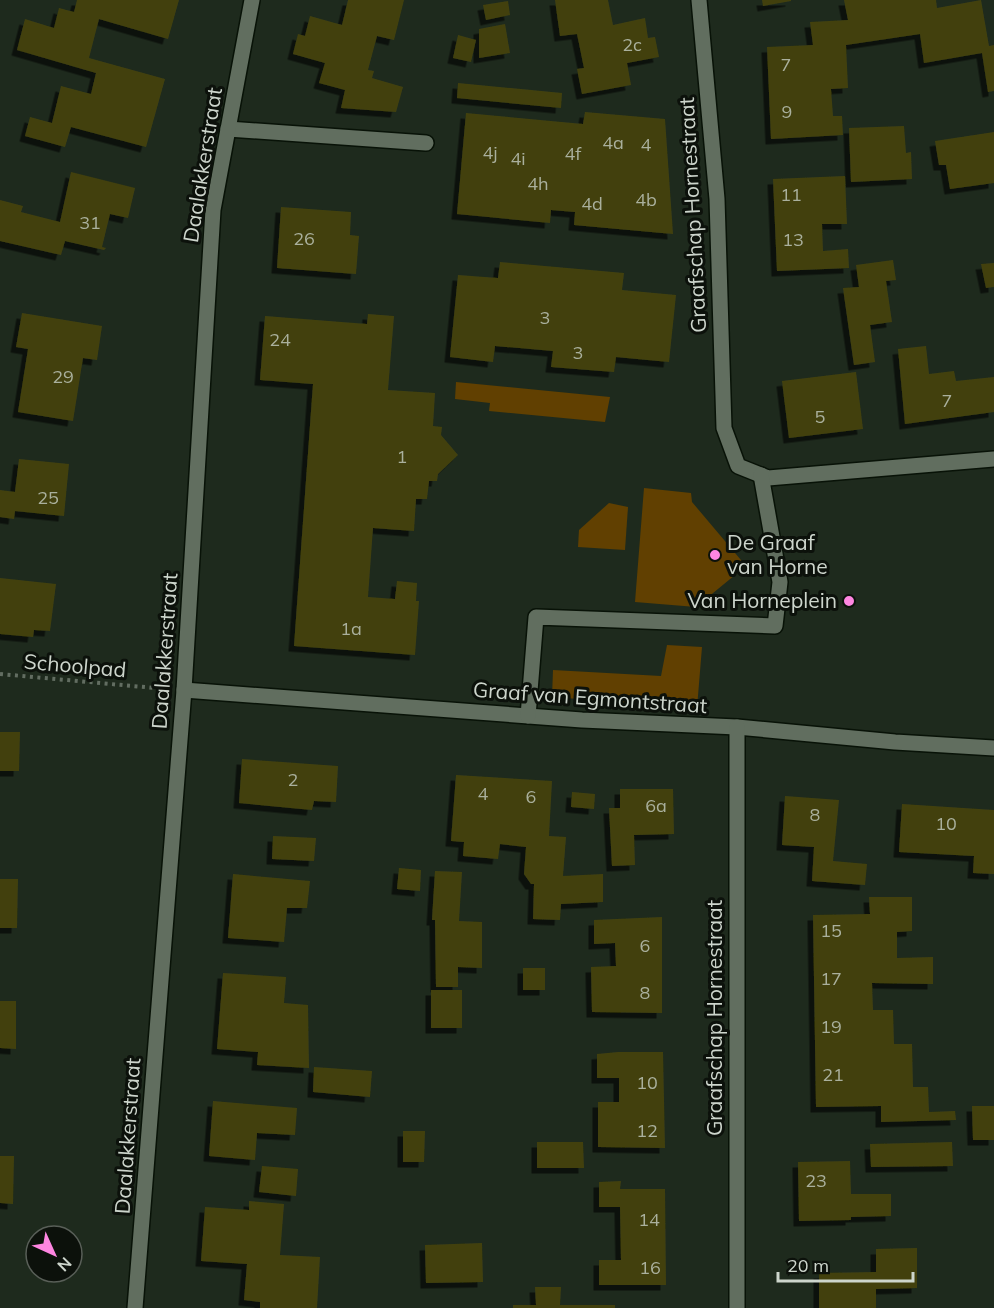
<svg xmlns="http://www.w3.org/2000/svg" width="994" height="1308" viewBox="0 0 994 1308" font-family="Mulish,sans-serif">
	<defs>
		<filter id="shadow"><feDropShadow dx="-5.5" dy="5.5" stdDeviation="0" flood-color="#0009"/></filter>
	</defs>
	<rect width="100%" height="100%" fill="#1e2a1d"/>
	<!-- green -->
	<g fill="#614001">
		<path d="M456 382 610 397 605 422 489 411 490 403 455 399Z"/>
		<path d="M644 488 691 493 692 502 746 566 696 607 635 602Z"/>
		<path d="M609 503 628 507 625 550 578 547 579 530Z"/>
		<path d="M667 645 702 647 697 708 552 697 553 670 661 676Z"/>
	</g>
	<!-- building -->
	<g fill="#424111" filter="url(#shadow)">
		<path d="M77 0H179L168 39 99 19 89 58 165 79 146 147 71 127 65 147 25 136 30 117 52 123 61 86 91 94 96 73 17 50 25 19 54 28 59 8 74 12Z"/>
		<path d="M348 0H404L394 40 377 36 368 70 374 71 372 78 403 87 396 112 341 108 345 90 319 83 325 63 293 54 298 34 305 36 310 16 342 25Z"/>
		<path d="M555 0H608L613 25 645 18 648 38 655 37 659 57 627 63 631 85 582 94 577 69 584 68 577 34 560 36Z"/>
		<path d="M762 0H791V1L763 6Z"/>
		<path d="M844 0H936L937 8 981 0 989 46 994 45V91L988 92 982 53 924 63 920 34 846 45 848 88 831 89 833 116H842L843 135 771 139 767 47 813 45 810 22 848 20Z"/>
		<path d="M508 1 510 15 486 20 483 5Z"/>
		<path d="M505 24 510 53 479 58V29Z"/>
		<path d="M458 35 476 40 471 62 453 58Z"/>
		<path d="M458 83 562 93 561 108 457 98Z"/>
		<path d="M585 112 665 119 673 234 574 225 575 212 551 210 550 223 457 214 466 113 583 124Z"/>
		<path d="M904 126 906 153 911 152 912 179 851 182 849 128Z"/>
		<path d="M994 132V183L950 189 946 165H939L935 141Z"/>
		<path d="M71 172 135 188 128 218 110 214 102 247 106 248 104 250 65 241 61 255 0 241V200L23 206 21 212 60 222Z"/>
		<path d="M845 176 847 224H822L823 251 848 249 849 268 777 271 773 179Z"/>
		<path d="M281 207 351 212 350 235 359 236 356 274 277 268Z"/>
		<path d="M893 260 896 280 886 281 892 322 870 325 875 362 854 365 843 288 859 287 856 265Z"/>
		<path d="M500 262 624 273 622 290 676 295 669 362 616 357 614 372 551 367 553 351 495 346 493 362 450 357 458 275 498 278Z"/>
		<path d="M994 263V287L986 288 981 264Z"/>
		<path d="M22 313 102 326 97 360 83 358 73 421 18 412 28 349 16 347Z"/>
		<path d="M368 314 394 316 388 390 435 393 433 426 442 427 441 435 458 455 438 474 437 481H429L427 499H416L414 531 373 528 368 597 395 599 397 581 417 583 416 601H419L415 655 294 646 313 384 260 380 265 316 367 324Z"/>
		<path d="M926 346 929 374 954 371 956 381 994 377V412L905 424 898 349Z"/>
		<path d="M856 372 863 429 789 438 782 381Z"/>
		<path d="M19 459 69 464 64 516 15 511 14 519 0 517V490L15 492Z"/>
		<path d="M0 578 56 584 50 631 34 630 33 637 0 634Z"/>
		<path d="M0 732H20L19 771H0Z"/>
		<path d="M242 759 338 766 336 802 314 801 312 810 239 803Z"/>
		<path d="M456 775 552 781 549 836 566 837 563 876 603 874V902L561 904 560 920 533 919 534 884H531L524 874 526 847 500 844 498 859 463 856 464 842 451 841Z"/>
		<path d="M620 789H673L674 834 634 835 635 865 612 866 609 808H620Z"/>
		<path d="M572 792 595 794 594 809 571 807Z"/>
		<path d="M785 796 839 800 833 861 867 864 865 885 812 881 814 847 782 845Z"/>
		<path d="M902 804 994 810V874L973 873 974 856 899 852Z"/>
		<path d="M273 836 316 838 314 861 272 859Z"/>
		<path d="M399 868 421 870 420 891 397 889Z"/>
		<path d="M435 871 462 872 459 921 482 922V968L458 967V987H436L435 920H432Z"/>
		<path d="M233 874 310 881 307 908H287L284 942 228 938Z"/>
		<path d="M0 879H18L17 928H0Z"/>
		<path d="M869 897H912V931L897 932V958L933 957V984L872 983 873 1010H893L894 1044H912L913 1087H928L929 1112 955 1111 956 1120 881 1122V1106L816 1107 813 915 870 914Z"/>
		<path d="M662 917V1013L592 1012 591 967 616 966 615 943 594 944V920Z"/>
		<rect x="523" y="968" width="22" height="22"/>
		<path d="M223 973 286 977 284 1003 308 1005 309 1068 257 1065 258 1052 217 1049Z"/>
		<rect x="431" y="990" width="31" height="38"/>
		<path d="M0 1001H16V1049L0 1048Z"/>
		<path d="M618 1052H663L665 1148 598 1147V1102H619V1078H597V1054Z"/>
		<path d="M314 1067 372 1071 370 1097 313 1092Z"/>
		<path d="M213 1101 297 1108 295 1135 257 1133 255 1160 209 1156Z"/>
		<path d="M972 1106H994V1140H973Z"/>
		<path d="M403 1131H425L424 1162H403Z"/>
		<path d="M537 1142H583L584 1168H537Z"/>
		<path d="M952 1142 953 1166 871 1167 870 1144Z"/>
		<path d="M0 1156H14L13 1204 0 1203Z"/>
		<path d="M850 1161 851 1194H891V1216L851 1217V1220L799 1221 798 1162Z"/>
		<path d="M262 1166 298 1169 296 1196 259 1192Z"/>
		<path d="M621 1181 620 1189H665L666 1285H599V1260H621L620 1207H599V1182Z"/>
		<path d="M249 1201 284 1204 280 1255 320 1257 317 1308H260V1302L244 1300 247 1264 201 1261 205 1207 249 1210Z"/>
		<path d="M482 1243 483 1282 426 1283 425 1245Z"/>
		<path d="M917 1248V1288L876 1289V1308H819V1273L876 1272V1249Z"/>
		<path d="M535 1287H561L560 1305H615V1308H513V1305H536Z"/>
	</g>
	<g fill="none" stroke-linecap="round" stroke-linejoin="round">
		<defs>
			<g id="minor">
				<path d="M699 0 717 199 724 428 738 466 768 478 994 459"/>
				<path d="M228 129 426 143"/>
				<path d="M184 690 582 720 737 727 895 742 994 748"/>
				<path d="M528 716 536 617 775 626 780 582 761 475"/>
				<path d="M135 1308 184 690 213 210 252 0"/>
				<path d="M737 1308V727"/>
			</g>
		</defs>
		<!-- minor casing -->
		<use href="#minor" stroke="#081207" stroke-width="18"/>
		<!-- path -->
		<path stroke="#626d61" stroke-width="4" stroke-dasharray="3 4.5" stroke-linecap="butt" d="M0 674 155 688"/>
		<!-- minor -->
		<use href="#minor" stroke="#616e5f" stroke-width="15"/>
	</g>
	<!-- markers -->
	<g fill="#fe86e1" stroke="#0c110b" stroke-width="2">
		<circle cx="715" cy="555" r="6"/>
		<circle cx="849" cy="601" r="6"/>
	</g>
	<g text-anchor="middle" stroke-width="6" stroke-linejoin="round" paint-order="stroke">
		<!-- number labels -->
		<g font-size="18" fill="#aab09d">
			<text x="632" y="51">2c</text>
			<text x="786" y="71">7</text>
			<text x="787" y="118">9</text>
			<text x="613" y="149">4a</text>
			<text x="646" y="151">4</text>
			<text x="490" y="159">4j</text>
			<text x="573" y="160">4f</text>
			<text x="518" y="165">4i</text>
			<text x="538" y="190">4h</text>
			<text x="791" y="201">11</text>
			<text x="646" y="206">4b</text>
			<text x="592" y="210">4d</text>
			<text x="90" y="229">31</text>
			<text x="304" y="245">26</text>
			<text x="793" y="246">13</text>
			<text x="545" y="324">3</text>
			<text x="280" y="346">24</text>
			<text x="578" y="359">3</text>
			<text x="63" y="383">29</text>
			<text x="947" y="407">7</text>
			<text x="820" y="423">5</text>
			<text x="402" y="463">1</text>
			<text x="48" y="504">25</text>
			<text x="351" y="635">1a</text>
			<text x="293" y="786">2</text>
			<text x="483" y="800">4</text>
			<text x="531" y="803">6</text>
			<text x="656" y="812">6a</text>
			<text x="815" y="821">8</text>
			<text x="946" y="830">10</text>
			<text x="831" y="937">15</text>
			<text x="645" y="952">6</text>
			<text x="831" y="985">17</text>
			<text x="645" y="999">8</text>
			<text x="831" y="1033">19</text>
			<text x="833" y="1081">21</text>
			<text x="647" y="1089">10</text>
			<text x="647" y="1137">12</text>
			<text x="816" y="1187">23</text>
			<text x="649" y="1226">14</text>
			<text x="650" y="1274">16</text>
		</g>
		<!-- street labels -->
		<g font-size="21" fill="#cdd5cc" stroke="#0c110b">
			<text transform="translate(203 165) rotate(-81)" y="7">Daalakkerstraat</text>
			<text transform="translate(693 215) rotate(-93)" y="7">Graafschap Hornestraat</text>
			<text transform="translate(165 651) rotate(-86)" y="7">Daalakkerstraat</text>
			<text transform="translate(75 666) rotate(5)" y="7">Schoolpad</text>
			<text transform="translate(590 698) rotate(4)" y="7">Graaf van Egmontstraat</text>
			<text transform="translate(715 1018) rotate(-90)" y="7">Graafschap Hornestraat</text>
			<text transform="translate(128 1136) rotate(-86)" y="7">Daalakkerstraat</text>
		</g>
		<!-- poi labels -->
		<g font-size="21" fill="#cdd5cc" stroke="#0c110b" text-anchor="start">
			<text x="727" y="550">De Graaf<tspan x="727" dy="24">van Horne</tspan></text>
			<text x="837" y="608" text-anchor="end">Van Horneplein</text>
		</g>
	</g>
	<!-- north arrow -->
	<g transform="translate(54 1254) rotate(135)"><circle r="28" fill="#0c110b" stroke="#595f58" stroke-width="1.5"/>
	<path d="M0-4.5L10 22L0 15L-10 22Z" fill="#fe86e1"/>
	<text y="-9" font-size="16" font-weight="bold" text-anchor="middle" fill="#cdd5cc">N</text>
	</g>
	<!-- scale -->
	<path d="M778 1272v9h135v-9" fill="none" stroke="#cdd5cc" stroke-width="3"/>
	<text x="787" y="1272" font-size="18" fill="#cdd5cc" stroke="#0c110b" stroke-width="4.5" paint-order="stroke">20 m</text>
</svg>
